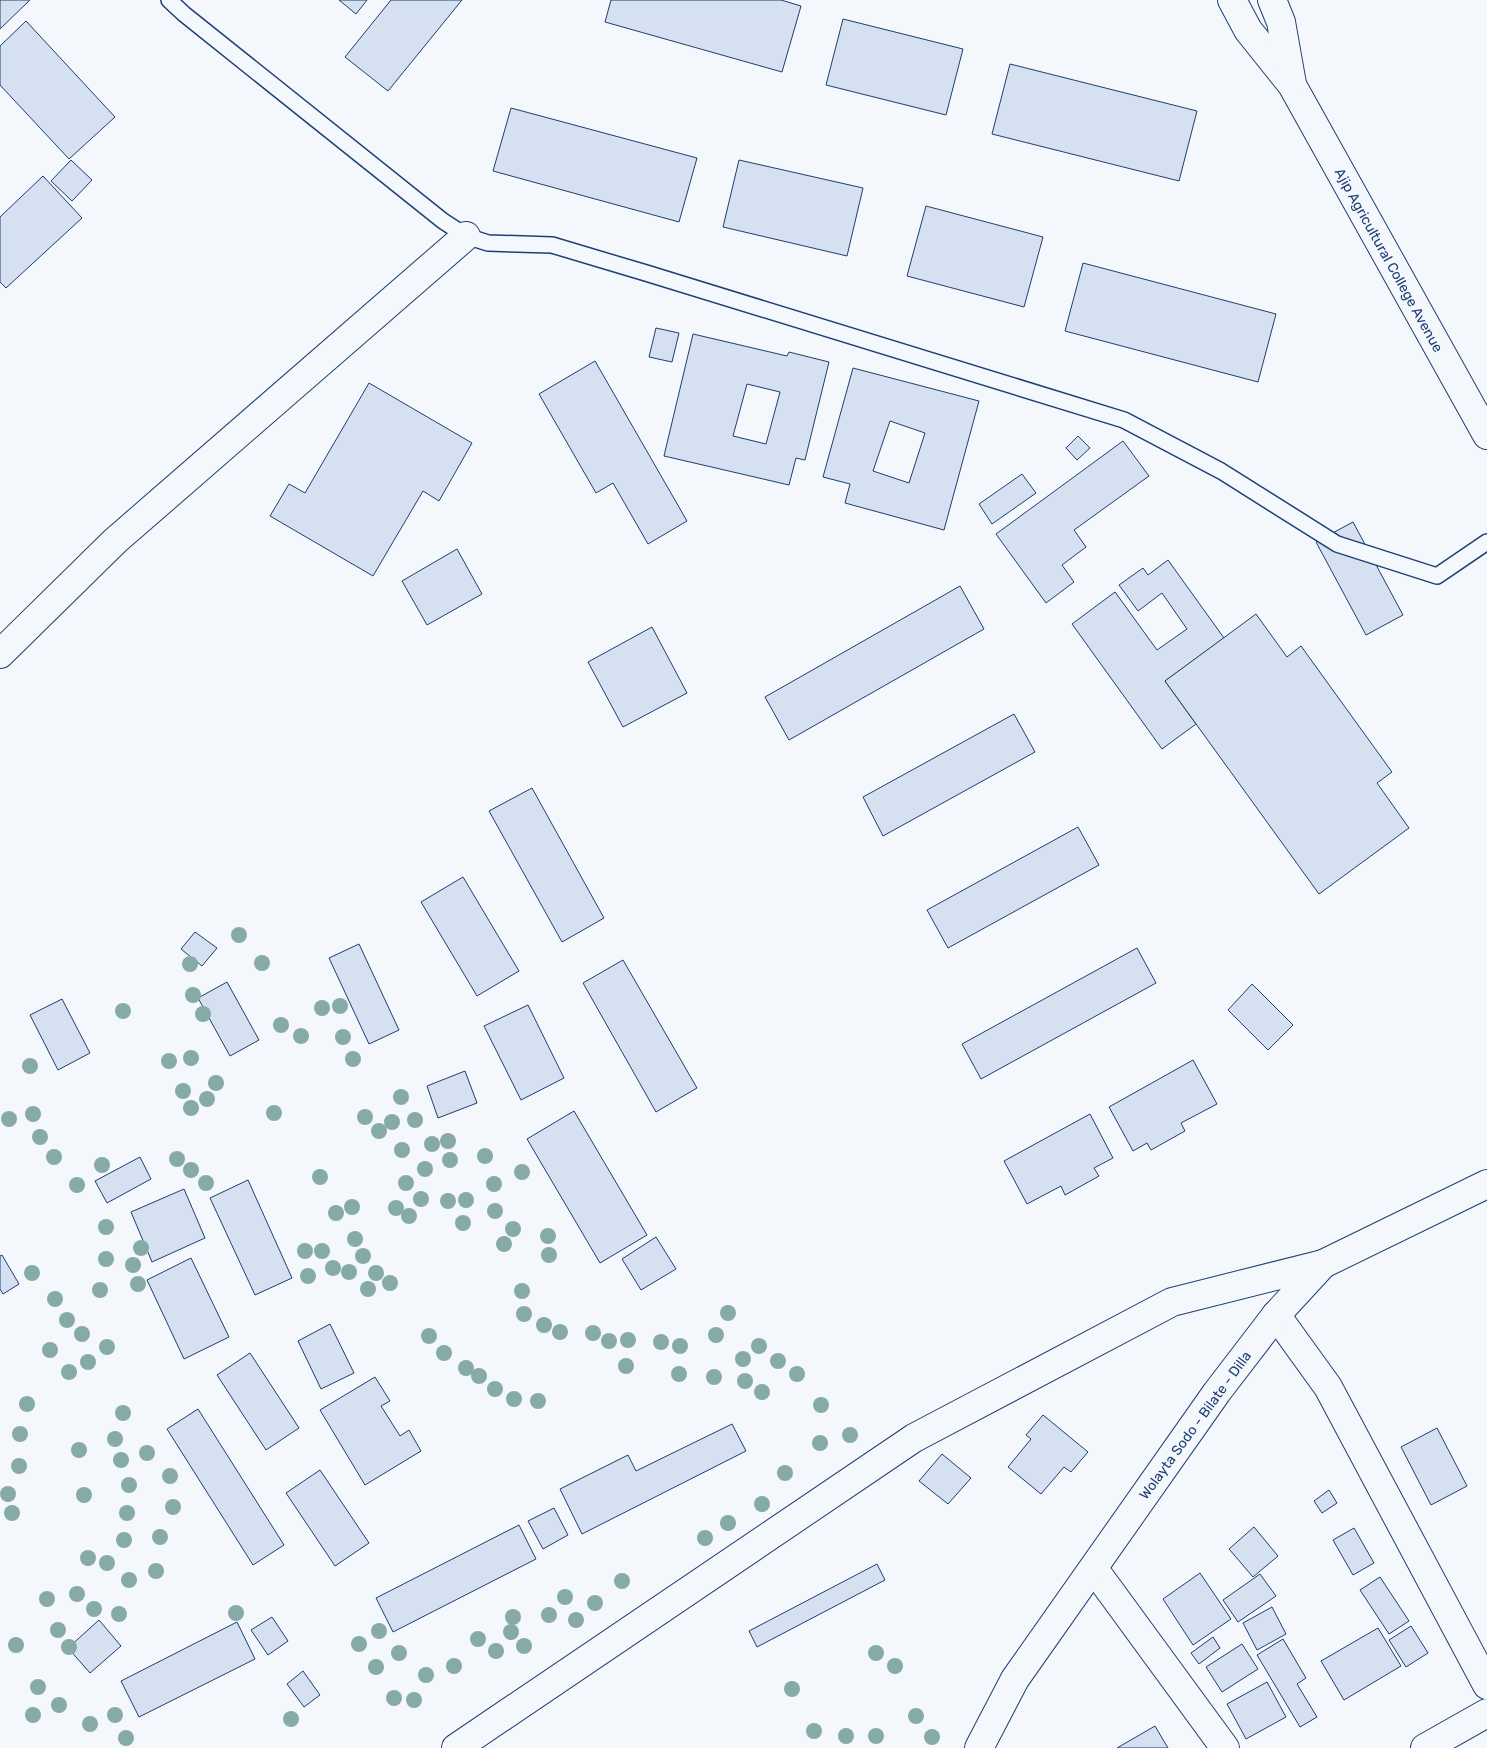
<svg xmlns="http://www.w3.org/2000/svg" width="1487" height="1748" viewBox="0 0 1487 1748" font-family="Rubik,sans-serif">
	<rect width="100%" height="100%" fill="#f4f7fb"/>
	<!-- building -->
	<g fill="#d5e0f0" stroke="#1d3f73" fill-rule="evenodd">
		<path d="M0 0H30L0 29Z"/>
		<path d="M339 0H367L356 14Z"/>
		<path d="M391 0H462L388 91 345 57Z"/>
		<path d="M611 0H781L801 6 782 72 605 22Z"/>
		<path d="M843 19 963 49 946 115 826 85Z"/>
		<path d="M26 21 115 117 69 159 0 85V46Z"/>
		<path d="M1010 64 1197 111 1179 181 992 134Z"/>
		<path d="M511 108 697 158 679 222 493 171Z"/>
		<path d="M71 160 92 180 72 201 51 181Z"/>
		<path d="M739 160 863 188 847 256 723 227Z"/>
		<path d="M43 176 82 218 6 288 0 282V217Z"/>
		<path d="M926 206 1043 237 1024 307 907 276Z"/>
		<path d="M1083 263 1276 314 1258 382 1065 331Z"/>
		<path d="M656 328 679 333 672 362 649 357Z"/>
		<path d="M693 334 787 356 789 352 829 362 805 460 796 458 789 485 664 456ZM747 384 780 392 766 444 733 436Z"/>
		<path d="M595 361 687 521 648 544 613 483 596 493 539 394Z"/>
		<path d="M853 368 979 401 944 530 845 503 850 484 823 477ZM890 421 925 433 909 483 873 471Z"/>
		<path d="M369 383 472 443 439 501 423 491 373 576 270 516 289 484 305 493Z"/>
		<path d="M1078 436 1090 448 1077 460 1066 448Z"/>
		<path d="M1123 441 1149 476 1074 530 1086 547 1062 565 1074 582 1046 603 996 534Z"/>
		<path d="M1022 474 1036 493 992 524 979 504Z"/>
		<path d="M1353 522 1403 615 1366 635 1316 542Z"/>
		<path d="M457 549 482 594 427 625 402 581Z"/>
		<path d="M1168 560 1224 638 1165 681 1196 724 1162 749 1072 624 1115 592 1157 650 1187 629 1162 593 1138 611 1119 585 1143 568 1148 575Z"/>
		<path d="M960 586 984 629 789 740 765 697Z"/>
		<path d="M1256 614 1287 657 1301 646 1392 772 1377 783 1409 828 1319 894 1165 681Z"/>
		<path d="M652 627 687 693 623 727 588 662Z"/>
		<path d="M1014 714 1035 752 883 836 863 797Z"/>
		<path d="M532 788 604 918 562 942 489 811Z"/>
		<path d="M1078 827 1099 865 948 948 927 910Z"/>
		<path d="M463 877 519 971 477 996 421 902Z"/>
		<path d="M195 932 217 948 202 966 181 949Z"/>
		<path d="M359 944 399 1030 369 1044 329 958Z"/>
		<path d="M1137 948 1156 983 981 1079 962 1044Z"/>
		<path d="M623 960 697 1088 656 1112 583 983Z"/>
		<path d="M227 982 259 1040 230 1056 198 998Z"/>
		<path d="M1252 984 1293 1025 1268 1050 1228 1010Z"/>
		<path d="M62 999 90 1053 58 1070 30 1015Z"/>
		<path d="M528 1005 564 1078 521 1100 484 1026Z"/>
		<path d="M1193 1060 1217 1104 1181 1123 1185 1131 1151 1150 1147 1143 1133 1151 1109 1107Z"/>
		<path d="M465 1071 477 1103 438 1118 427 1086Z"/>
		<path d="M574 1111 647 1235 600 1263 527 1139Z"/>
		<path d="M1090 1114 1113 1158 1094 1168 1099 1176 1065 1195 1061 1186 1027 1204 1004 1161Z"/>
		<path d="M140 1157 151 1179 107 1203 95 1181Z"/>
		<path d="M248 1180 292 1278 255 1295 210 1198Z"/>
		<path d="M184 1189 205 1238 152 1262 131 1212Z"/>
		<path d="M656 1237 676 1269 641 1290 622 1259Z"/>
		<path d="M2 1255 19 1284 3 1294 0 1289V1256Z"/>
		<path d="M191 1258 229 1337 184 1359 147 1280Z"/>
		<path d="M330 1324 354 1373 321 1389 298 1341Z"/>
		<path d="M250 1353 299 1428 266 1450 217 1375Z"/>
		<path d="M375 1377 390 1401 381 1406 400 1436 409 1430 421 1451 365 1485 320 1410Z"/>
		<path d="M198 1409 284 1545 253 1565 167 1429Z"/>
		<path d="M1043 1415 1088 1452 1071 1472 1064 1467 1041 1494 1008 1467 1031 1439 1026 1435Z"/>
		<path d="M732 1424 746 1451 582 1534 560 1489 628 1455 636 1471Z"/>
		<path d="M1437 1428 1467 1486 1431 1505 1401 1447Z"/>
		<path d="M942 1454 971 1478 948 1504 919 1481Z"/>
		<path d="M320 1470 369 1543 335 1566 286 1493Z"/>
		<path d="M1329 1490 1337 1503 1322 1513 1314 1501Z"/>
		<path d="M554 1508 568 1535 543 1549 528 1521Z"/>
		<path d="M519 1525 536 1559 393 1632 376 1598Z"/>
		<path d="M1254 1527 1278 1556 1253 1577 1229 1549Z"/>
		<path d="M1354 1528 1374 1563 1353 1575 1333 1540Z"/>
		<path d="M877 1564 885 1580 757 1647 749 1631Z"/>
		<path d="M1200 1573 1231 1619 1193 1645 1163 1599Z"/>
		<path d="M1260 1574 1276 1596 1238 1622 1223 1600Z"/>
		<path d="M1380 1577 1409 1621 1389 1634 1360 1590Z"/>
		<path d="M1272 1607 1286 1634 1257 1650 1243 1623Z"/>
		<path d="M272 1617 288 1641 268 1655 251 1630Z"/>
		<path d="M99 1620 121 1646 90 1673 68 1648Z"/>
		<path d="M237 1622 255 1659 139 1717 121 1681Z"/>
		<path d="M1411 1626 1428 1653 1406 1667 1389 1640Z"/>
		<path d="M1378 1628 1401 1666 1344 1700 1321 1661Z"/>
		<path d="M1213 1637 1220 1648 1199 1664 1191 1653Z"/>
		<path d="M1283 1639 1306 1678 1297 1684 1317 1717 1300 1727 1257 1655Z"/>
		<path d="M1242 1644 1258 1669 1222 1692 1206 1667Z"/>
		<path d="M303 1671 320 1695 304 1707 287 1684Z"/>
		<path d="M1267 1682 1286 1717 1246 1739 1227 1704Z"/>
		<path d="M1155 1726 1168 1748H1117Z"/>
	</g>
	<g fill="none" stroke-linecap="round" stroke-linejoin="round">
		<defs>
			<path id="service" d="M169 0 184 14 443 221 466 236 488 243 552 245 646 273 1124 420 1221 471 1337 544 1437 576 1487 542"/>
			<g id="minor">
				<path d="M0 654 115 541 466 236"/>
				<path d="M1094 1569 1225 1748"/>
				<path d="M456 1748 914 1438 1172 1302 1323 1264"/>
				<path d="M1425 1748 1487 1713"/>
			</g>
			<g id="secondary">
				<path d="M1276 1315 1328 1387 1487 1685"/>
				<path d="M979 1748 1015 1679 1217 1392 1276 1315 1323 1264 1487 1184"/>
			</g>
			<g id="primary">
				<path d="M1232 0 1248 30 1292 85 1487 435"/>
				<path d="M1272 0 1281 22 1292 84"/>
			</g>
		</defs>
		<!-- service casing -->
		<use href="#service" stroke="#1d3f73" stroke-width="18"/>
		<!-- minor casing -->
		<use href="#minor" stroke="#1d3f73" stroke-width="30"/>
		<!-- secondary casing -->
		<use href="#secondary" stroke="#1d3f73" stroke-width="30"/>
		<!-- primary casing -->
		<use href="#primary" stroke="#1d3f73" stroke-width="30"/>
		<!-- service -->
		<use href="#service" stroke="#f4f7fb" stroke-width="15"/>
		<!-- minor -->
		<use href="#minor" stroke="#f4f7fb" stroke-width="28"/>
		<!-- secondary -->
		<use href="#secondary" stroke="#f4f7fb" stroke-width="28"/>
		<!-- primary -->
		<use href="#primary" stroke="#f4f7fb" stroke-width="28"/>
	</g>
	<!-- trees -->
	<g fill="#86aba6">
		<circle cx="239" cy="935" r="8"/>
		<circle cx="262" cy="963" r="8"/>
		<circle cx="190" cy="964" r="8"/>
		<circle cx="193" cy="995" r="8"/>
		<circle cx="340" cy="1006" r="8"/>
		<circle cx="322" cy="1008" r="8"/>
		<circle cx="123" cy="1011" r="8"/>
		<circle cx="203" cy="1014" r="8"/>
		<circle cx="281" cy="1025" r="8"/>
		<circle cx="301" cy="1036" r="8"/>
		<circle cx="343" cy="1037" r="8"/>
		<circle cx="191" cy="1058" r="8"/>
		<circle cx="353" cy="1059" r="8"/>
		<circle cx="169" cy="1061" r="8"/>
		<circle cx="30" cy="1066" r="8"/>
		<circle cx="216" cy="1083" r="8"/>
		<circle cx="183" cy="1091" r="8"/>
		<circle cx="401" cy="1097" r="8"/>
		<circle cx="207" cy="1099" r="8"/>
		<circle cx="191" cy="1108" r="8"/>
		<circle cx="274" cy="1113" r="8"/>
		<circle cx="33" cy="1114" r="8"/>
		<circle cx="365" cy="1117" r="8"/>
		<circle cx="9" cy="1119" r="8"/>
		<circle cx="415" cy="1120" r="8"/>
		<circle cx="392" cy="1122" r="8"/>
		<circle cx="379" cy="1131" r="8"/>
		<circle cx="40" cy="1137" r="8"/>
		<circle cx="448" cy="1141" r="8"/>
		<circle cx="432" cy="1144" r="8"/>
		<circle cx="402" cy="1150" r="8"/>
		<circle cx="485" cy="1156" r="8"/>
		<circle cx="54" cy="1157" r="8"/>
		<circle cx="177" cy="1159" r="8"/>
		<circle cx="450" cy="1160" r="8"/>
		<circle cx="102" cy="1165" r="8"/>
		<circle cx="425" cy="1169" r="8"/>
		<circle cx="191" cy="1170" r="8"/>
		<circle cx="522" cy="1172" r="8"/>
		<circle cx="320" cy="1177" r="8"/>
		<circle cx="206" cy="1183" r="8"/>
		<circle cx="406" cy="1183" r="8"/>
		<circle cx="494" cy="1184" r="8"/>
		<circle cx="77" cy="1185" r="8"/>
		<circle cx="421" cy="1199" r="8"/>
		<circle cx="466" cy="1200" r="8"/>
		<circle cx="448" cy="1201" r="8"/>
		<circle cx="352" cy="1207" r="8"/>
		<circle cx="396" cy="1208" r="8"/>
		<circle cx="495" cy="1211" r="8"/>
		<circle cx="336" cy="1213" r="8"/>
		<circle cx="409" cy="1216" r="8"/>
		<circle cx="463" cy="1223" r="8"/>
		<circle cx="106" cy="1227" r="8"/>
		<circle cx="513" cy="1229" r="8"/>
		<circle cx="548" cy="1236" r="8"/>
		<circle cx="355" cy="1239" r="8"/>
		<circle cx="504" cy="1244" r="8"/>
		<circle cx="141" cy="1248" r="8"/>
		<circle cx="305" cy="1251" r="8"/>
		<circle cx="322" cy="1251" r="8"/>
		<circle cx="549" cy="1255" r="8"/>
		<circle cx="363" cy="1256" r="8"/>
		<circle cx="106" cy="1259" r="8"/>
		<circle cx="133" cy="1265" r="8"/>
		<circle cx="333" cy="1268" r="8"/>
		<circle cx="349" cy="1272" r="8"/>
		<circle cx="32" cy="1273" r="8"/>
		<circle cx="376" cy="1273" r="8"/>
		<circle cx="308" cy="1276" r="8"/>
		<circle cx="390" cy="1283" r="8"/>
		<circle cx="138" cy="1284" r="8"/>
		<circle cx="368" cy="1289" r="8"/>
		<circle cx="100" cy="1290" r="8"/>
		<circle cx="522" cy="1291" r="8"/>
		<circle cx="55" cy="1299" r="8"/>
		<circle cx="728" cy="1313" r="8"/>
		<circle cx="524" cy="1314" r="8"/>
		<circle cx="67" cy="1320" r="8"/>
		<circle cx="544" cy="1325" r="8"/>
		<circle cx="560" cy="1332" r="8"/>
		<circle cx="593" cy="1333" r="8"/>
		<circle cx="82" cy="1334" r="8"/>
		<circle cx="716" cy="1335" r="8"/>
		<circle cx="429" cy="1336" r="8"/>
		<circle cx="628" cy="1340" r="8"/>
		<circle cx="609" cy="1341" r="8"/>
		<circle cx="661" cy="1342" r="8"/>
		<circle cx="680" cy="1346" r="8"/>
		<circle cx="759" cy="1346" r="8"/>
		<circle cx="107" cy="1347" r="8"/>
		<circle cx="50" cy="1350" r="8"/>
		<circle cx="444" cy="1353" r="8"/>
		<circle cx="743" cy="1359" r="8"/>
		<circle cx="778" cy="1361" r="8"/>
		<circle cx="88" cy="1362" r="8"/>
		<circle cx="626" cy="1366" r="8"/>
		<circle cx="466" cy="1368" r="8"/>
		<circle cx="69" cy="1372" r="8"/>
		<circle cx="679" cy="1374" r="8"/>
		<circle cx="797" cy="1374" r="8"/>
		<circle cx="479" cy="1376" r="8"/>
		<circle cx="714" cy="1377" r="8"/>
		<circle cx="745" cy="1381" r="8"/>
		<circle cx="495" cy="1389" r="8"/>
		<circle cx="762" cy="1392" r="8"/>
		<circle cx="514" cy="1399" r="8"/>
		<circle cx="538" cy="1401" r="8"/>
		<circle cx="27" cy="1404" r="8"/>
		<circle cx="821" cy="1405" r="8"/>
		<circle cx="123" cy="1413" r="8"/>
		<circle cx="20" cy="1434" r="8"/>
		<circle cx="850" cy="1435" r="8"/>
		<circle cx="115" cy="1439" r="8"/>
		<circle cx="820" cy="1443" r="8"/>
		<circle cx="79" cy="1450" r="8"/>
		<circle cx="147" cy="1453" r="8"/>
		<circle cx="121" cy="1460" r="8"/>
		<circle cx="19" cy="1466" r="8"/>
		<circle cx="785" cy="1473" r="8"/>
		<circle cx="170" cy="1476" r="8"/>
		<circle cx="129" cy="1485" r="8"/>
		<circle cx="8" cy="1494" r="8"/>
		<circle cx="84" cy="1495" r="8"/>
		<circle cx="762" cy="1504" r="8"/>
		<circle cx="173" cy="1507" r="8"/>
		<circle cx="12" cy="1513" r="8"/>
		<circle cx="127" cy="1513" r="8"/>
		<circle cx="728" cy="1523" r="8"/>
		<circle cx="160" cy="1537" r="8"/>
		<circle cx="705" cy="1538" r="8"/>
		<circle cx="124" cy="1540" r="8"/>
		<circle cx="88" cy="1558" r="8"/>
		<circle cx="107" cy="1563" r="8"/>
		<circle cx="156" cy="1571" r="8"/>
		<circle cx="129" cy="1580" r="8"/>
		<circle cx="622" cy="1581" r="8"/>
		<circle cx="77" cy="1594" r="8"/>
		<circle cx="565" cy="1597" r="8"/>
		<circle cx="47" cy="1599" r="8"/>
		<circle cx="595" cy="1603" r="8"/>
		<circle cx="94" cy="1609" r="8"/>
		<circle cx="236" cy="1613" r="8"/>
		<circle cx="119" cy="1614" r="8"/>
		<circle cx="549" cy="1615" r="8"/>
		<circle cx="513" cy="1617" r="8"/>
		<circle cx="576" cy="1620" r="8"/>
		<circle cx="58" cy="1630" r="8"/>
		<circle cx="379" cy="1631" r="8"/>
		<circle cx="511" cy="1632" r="8"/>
		<circle cx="478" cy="1639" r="8"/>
		<circle cx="359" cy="1644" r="8"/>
		<circle cx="16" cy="1645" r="8"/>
		<circle cx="524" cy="1646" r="8"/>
		<circle cx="69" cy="1647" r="8"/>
		<circle cx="496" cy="1651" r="8"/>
		<circle cx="399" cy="1653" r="8"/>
		<circle cx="876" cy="1653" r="8"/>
		<circle cx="454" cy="1666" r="8"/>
		<circle cx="895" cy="1666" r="8"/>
		<circle cx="376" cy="1667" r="8"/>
		<circle cx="426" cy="1675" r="8"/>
		<circle cx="38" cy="1687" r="8"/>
		<circle cx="792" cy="1689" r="8"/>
		<circle cx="394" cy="1698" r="8"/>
		<circle cx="414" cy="1700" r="8"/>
		<circle cx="59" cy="1705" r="8"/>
		<circle cx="33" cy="1715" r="8"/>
		<circle cx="115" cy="1715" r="8"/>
		<circle cx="916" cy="1716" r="8"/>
		<circle cx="291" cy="1719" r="8"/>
		<circle cx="90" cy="1724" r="8"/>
		<circle cx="814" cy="1731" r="8"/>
		<circle cx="846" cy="1736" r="8"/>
		<circle cx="876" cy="1736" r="8"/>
		<circle cx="932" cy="1737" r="8"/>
		<circle cx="126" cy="1738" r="8"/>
	</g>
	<g text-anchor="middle" stroke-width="4" stroke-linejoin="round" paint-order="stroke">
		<!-- street labels -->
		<g font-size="14" fill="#1d3f73" stroke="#f4f7fb">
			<text transform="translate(1389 260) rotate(61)" y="5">Ajip Agricultural College Avenue</text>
			<text transform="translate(1195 1425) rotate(-54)" y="5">Wolayta Sodo - Bilate - Dilla</text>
		</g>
	</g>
</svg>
